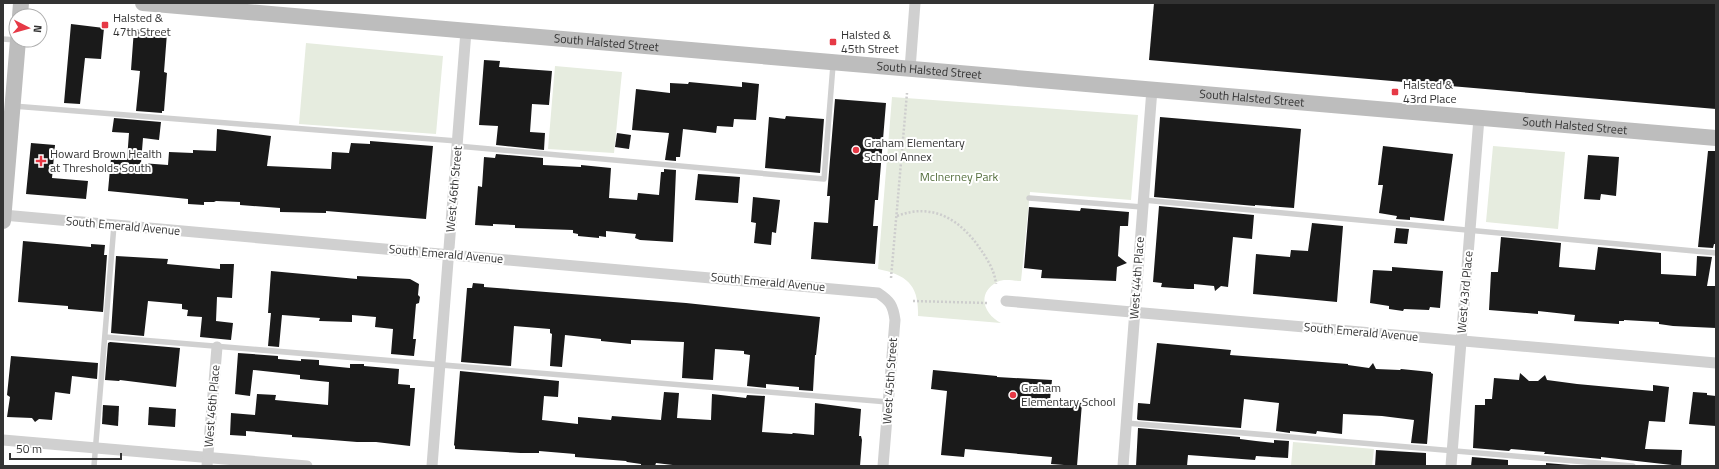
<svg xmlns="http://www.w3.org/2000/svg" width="1719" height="469" viewBox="0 0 1719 469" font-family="'Titillium Web',sans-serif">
	<rect width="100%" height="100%" fill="#fff"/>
	<!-- green -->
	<g fill="#e6ecdf">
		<path d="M306 43 443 56 436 134 299 124Z"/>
		<path d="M555 66 622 72 614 153 548 149Z"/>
		<path d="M892 97 1138 115 1131 200 1030 192 1021 281C1014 281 1004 278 997 282 976 294 984 314 1001 323L918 316C919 285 907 275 878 269Z"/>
		<path d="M1493 146 1565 152 1558 229 1486 222Z"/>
		<path d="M1293 442 1374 449 1372 466H1291Z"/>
	</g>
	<!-- building -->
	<g fill="#1a1a1a">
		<path d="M1154 3H1716V109L1149 60Z"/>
		<path d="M71 24 104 28 101 59 85 58 80 104 64 103Z"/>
		<path d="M134 29 167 33 164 72 167 73 164 111H162V113L136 111 140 71 131 70Z"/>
		<path d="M484 60 500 61 499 67 552 71 549 105 532 104 530 132 545 133 544 150 496 145 498 126 479 125Z"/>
		<path d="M689 82 742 87V82L759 84 756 120 734 119 733 127 717 126 716 133 683 129 680 157H676V161L665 160 669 133 632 130 636 89 670 93V83L688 84Z"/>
		<path d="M835 99 886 103 878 200H875L873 226H878L875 264 811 259 814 222 828 223 830 196H827Z"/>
		<path d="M786 116 824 119 820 173 765 168 769 117 785 119Z"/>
		<path d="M1160 117 1301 129 1294 208 1255 205V206L1154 197Z"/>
		<path d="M114 118 161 122 159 140 143 138 141 163 168 165 169 152 193 153V150L216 151 217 129 271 136 267 166 331 169 332 152 349 153 351 143 370 144V141L433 146 426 219 326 211V213L280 212V208L240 205V202L216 201 214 202H204V205L188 204V199L108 191 111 158 127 160 129 133 112 132Z"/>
		<path d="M617 133 631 135 629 149 615 147Z"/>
		<path d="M31 143 55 145 52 178 88 181 86 199 26 194Z"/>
		<path d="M1383 146 1453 154 1444 221 1410 217V220L1396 219 1397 216 1379 213 1383 185H1378Z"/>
		<path d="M1708 151H1716V244H1714L1713 248 1698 247Z"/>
		<path d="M496 154 543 158V165L581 167V165L611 168 609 198 637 200 638 193 659 195 661 172H664V169L676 170 673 242 640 240 635 238 636 234 606 231V237L599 236V238L578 236V234L573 233V230L515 228V225L493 224V226L475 225 478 186 482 187 484 157 495 158Z"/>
		<path d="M1588 155 1619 157 1616 196 1601 194 1600 200 1584 199Z"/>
		<path d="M698 174 740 177 738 203 695 200Z"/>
		<path d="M753 197 780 200 776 233 772 232 771 245 754 243 756 223 751 222Z"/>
		<path d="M1159 206 1254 215 1252 239 1233 237 1228 287 1221 286 1215 291 1214 286 1194 284V289H1188L1161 287 1162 283 1153 282Z"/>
		<path d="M1029 207 1080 211 1081 208 1129 212 1128 226H1120L1118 256 1127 263 1117 267 1116 281 1041 278 1042 270 1024 268Z"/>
		<path d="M1312 223 1343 226 1337 302 1253 294 1256 254 1290 257 1291 250 1308 251Z"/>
		<path d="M1396 228 1409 229 1407 244 1394 243Z"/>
		<path d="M1501 237 1561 243 1559 267 1595 270 1598 247 1661 253V274L1696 276 1697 256 1712 257 1707 286H1716V328L1673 326 1659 324V322L1624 320V321H1619V324L1574 321 1575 315 1538 311V314L1489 310 1491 272H1498Z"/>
		<path d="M23 241 91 247V244L105 245 104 255H107L103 312 68 309V306L18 302Z"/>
		<path d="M116 256 168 259 167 264 220 269V264H234L232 298 217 297 216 321 233 323 231 340 200 337 202 317 187 316 188 310 182 309V304L148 301 144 336 111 333Z"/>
		<path d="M1392 267 1443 271 1440 308 1430 307 1429 310 1404 309 1403 311 1389 309V306L1370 303 1373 270 1392 271Z"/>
		<path d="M271 271 357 279V276L410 279 419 284 418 295 420 297 419 303 416 304 413 339H416L414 356 391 354 393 329 375 327 376 317 352 315V322L319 321 320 318 282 315 279 347 268 346 271 313H268Z"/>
		<path d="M473 283 484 284V287L686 303 820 317 816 355H815L813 391 799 390V387L766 384V388L747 386 750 355 744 354V351L715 349 713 380 682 378 684 342 633 340H631V344L601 341V339L565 335 562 367 550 366 552 334 550 333V329L514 326 511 366 461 362 467 288H472Z"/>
		<path d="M110 342 180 348 176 387 120 380 119 381 105 380 108 343Z"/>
		<path d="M1157 343 1231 350 1230 355 1348 364V365L1369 368 1373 363 1376 369 1400 370 1401 369 1431 372V373L1433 374 1427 444 1411 443 1414 420 1382 416 1343 414 1342 434 1317 431 1316 434 1290 431V433L1276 431 1279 403 1244 399 1241 428 1138 420 1137 419 1138 403 1150 404Z"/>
		<path d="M238 353 278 356V359L301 361V359L319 360V365L350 368V364H364V366L399 369 398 384 410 385V388H415L410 446 376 442H357L308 438 292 437V435L246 431V436L230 435 231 413 255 415 257 394 276 395 275 400 328 405 329 382 300 379V375L253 370 250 396 235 394Z"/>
		<path d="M11 356 98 363 97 379 72 376 70 394 55 392 52 420 39 419 35 422 32 418 7 417 10 397 7 395Z"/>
		<path d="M933 370 997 376V377L1052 380 1050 400 1082 403 1077 466 1051 464 1052 457 965 449 964 457 941 455 947 391 931 389Z"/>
		<path d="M460 371 559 381 558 397 544 396 542 420 578 424V417L611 420 612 416 661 420 664 392 679 393 677 418 711 420 712 394 746 398 747 395 765 396 762 432 792 434 793 433 814 435 815 403 861 409 859 436H861L862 440 860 466H681L656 463 655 466H641V464L627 462 626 461 575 457V454L539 451V453H521L455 449V446L454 445Z"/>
		<path d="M1520 373 1529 381H1538L1545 375 1547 380 1577 384 1653 391V385L1669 387 1665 422 1649 421 1645 449 1682 450 1681 466 1601 457V459L1547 454H1544L1545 452 1511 449 1509 451 1473 448 1475 405H1485V399H1492L1494 378 1519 380Z"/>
		<path d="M1693 392 1707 393V395L1716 396V426L1689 424Z"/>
		<path d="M103 405 119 406 118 426 102 424Z"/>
		<path d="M149 407 176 409 175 427 148 425Z"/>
		<path d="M1138 428 1240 437V439L1256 441 1274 443V440L1289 441 1288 458 1256 456 1255 460 1188 455 1187 466H1136Z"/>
		<path d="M1376 450 1426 453V466H1375Z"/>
		<path d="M1472 457 1508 460V466H1471Z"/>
		<path d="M1546 463 1583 466H1546Z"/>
	</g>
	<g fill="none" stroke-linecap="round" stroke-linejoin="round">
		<!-- path -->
		<g stroke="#cdcdcd" stroke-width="2.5" stroke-dasharray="2 2" stroke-linecap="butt">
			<path d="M897 216C933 202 961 220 981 250 988 260 995 272 996 284"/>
			<path d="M891 278 907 93"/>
			<path d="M913 301 987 303"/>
		</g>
		<!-- lane -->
		<g stroke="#d0d0d0" stroke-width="5.5">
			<path d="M3 39 16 40"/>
			<path d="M13 106 457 141"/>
			<path d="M457 146 824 179 833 65"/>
			<path d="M1029 198 1142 207"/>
			<path d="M1143 200 1716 253"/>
			<path d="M105 337 888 402"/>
			<path d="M1126 423 1633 466"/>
			<path d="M94 466 114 225"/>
		</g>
		<!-- street -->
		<g stroke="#d0d0d0" stroke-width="11">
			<path d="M910 69 915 3"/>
			<path d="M3 215 878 293C890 301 893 305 895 320L883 466"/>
			<path d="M1006 301 1716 363"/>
			<path d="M3 440 307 466"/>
			<path d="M207 466 217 347"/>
			<path d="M432 466 466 31"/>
			<path d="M1123 466 1152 89"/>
			<path d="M1451 466 1479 118"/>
		</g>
		<!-- secondary -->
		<g stroke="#bdbdbd" stroke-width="16">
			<path id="s1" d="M143 3 1716 138"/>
			<path d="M20 16 21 3"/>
			<path d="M3 221 18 40"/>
		</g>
	</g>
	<!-- markers -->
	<g fill="#e63946" stroke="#fff" stroke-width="1.5">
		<rect x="101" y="21" width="8" height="8" rx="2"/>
		<rect x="829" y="38" width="8" height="8" rx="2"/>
		<rect x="1391" y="88" width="8" height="8" rx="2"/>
		<circle cx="856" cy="150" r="4"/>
		<path d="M39 155h4v4h4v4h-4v4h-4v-4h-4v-4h4z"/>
		<circle cx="1013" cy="395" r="4"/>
	</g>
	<g text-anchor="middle" stroke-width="4" stroke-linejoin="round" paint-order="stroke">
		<!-- poi labels -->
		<g font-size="12" fill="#333" stroke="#fff" text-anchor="start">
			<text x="113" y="22">Halsted &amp;<tspan x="113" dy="14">47th Street</tspan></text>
			<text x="841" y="39">Halsted &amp;<tspan x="841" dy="14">45th Street</tspan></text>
			<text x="1403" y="89">Halsted &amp;<tspan x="1403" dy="14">43rd Place</tspan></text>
			<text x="864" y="147">Graham Elementary<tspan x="864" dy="14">School Annex</tspan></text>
			<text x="50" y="158">Howard Brown Health<tspan x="50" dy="14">at Thresholds South</tspan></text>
			<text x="1021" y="392">Graham<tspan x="1021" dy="14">Elementary School</tspan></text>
		</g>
		<!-- street labels -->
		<g font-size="12" fill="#333" stroke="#fff">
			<text dy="4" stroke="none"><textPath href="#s1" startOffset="465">South Halsted Street</textPath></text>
			<text dy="4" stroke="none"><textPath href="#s1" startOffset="789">South Halsted Street</textPath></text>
			<text dy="4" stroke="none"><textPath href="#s1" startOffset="1113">South Halsted Street</textPath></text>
			<text dy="4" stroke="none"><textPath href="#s1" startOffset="1437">South Halsted Street</textPath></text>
			<text transform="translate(454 189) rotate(-85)" y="4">West 46th Street</text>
			<text transform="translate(123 226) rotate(5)" y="4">South Emerald Avenue</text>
			<text transform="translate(446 254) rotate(5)" y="4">South Emerald Avenue</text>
			<text transform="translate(1137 278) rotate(-86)" y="4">West 44th Place</text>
			<text transform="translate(768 282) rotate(5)" y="4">South Emerald Avenue</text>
			<text transform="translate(1465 292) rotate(-85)" y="4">West 43rd Place</text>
			<text transform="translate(1361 332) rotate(5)" y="4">South Emerald Avenue</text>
			<text transform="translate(890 381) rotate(-86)" y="4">West 45th Street</text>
			<text transform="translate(212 406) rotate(-85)" y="4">West 46th Place</text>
		</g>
		<!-- park labels -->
		<g font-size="12" fill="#56703f" stroke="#fff">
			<text x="959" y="181">McInerney Park</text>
		</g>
	</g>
	<!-- border -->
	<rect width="1719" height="469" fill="none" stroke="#333333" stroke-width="8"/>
	<!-- north arrow -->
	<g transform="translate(28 28) rotate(96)"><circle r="19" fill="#ffffff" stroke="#adadad"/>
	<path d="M0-3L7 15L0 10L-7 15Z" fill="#e63946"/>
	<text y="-6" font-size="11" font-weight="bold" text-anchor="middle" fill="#333333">N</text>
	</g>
	<!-- scale -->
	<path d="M10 453v6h111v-6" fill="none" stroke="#333333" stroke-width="2"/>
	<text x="16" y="453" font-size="12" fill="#333333" stroke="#ffffff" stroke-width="3" paint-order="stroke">50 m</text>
</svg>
